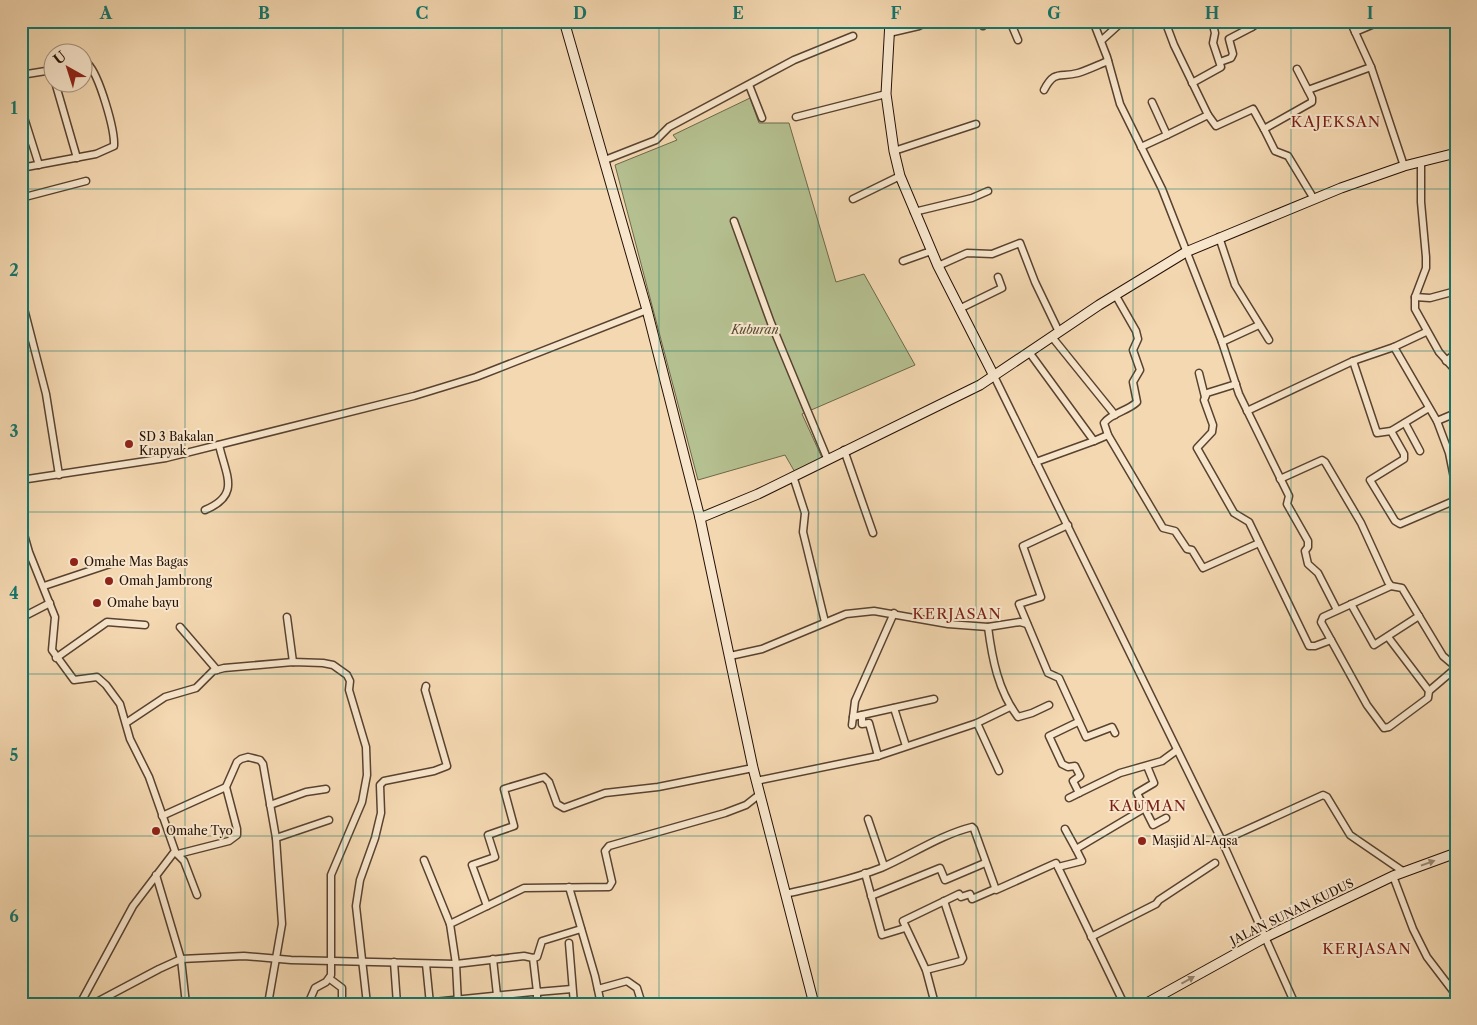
<svg xmlns="http://www.w3.org/2000/svg" width="1477" height="1025" viewBox="0 0 1477 1025" font-family="'Libre Caslon Text',serif">
	<rect width="100%" height="100%" fill="#f4d8b1"/>
	<filter id="stains"><feTurbulence type="fractalNoise" baseFrequency=".004" numOctaves="4"/><feColorMatrix values="0 0 0 0 .2 0 0 0 0 .09 0 0 0 0 .02 0 0 0 .5 -.17"/></filter>
	<radialGradient id="worn" r=".72"><stop offset=".6" stop-color="#630" stop-opacity="0"/><stop offset="1" stop-color="#630" stop-opacity=".3"/></radialGradient>
	<!-- green -->
	<path fill="#b5c090" stroke="#6c684a" d="M750 98 759 123H789L836 282 864 274 915 365 802 414 823 460 796 474 785 455 698 480 615 165 677 140 673 135Z"/>
	<g fill="none" stroke-linecap="round" stroke-linejoin="round">
		<defs>
			<g id="street">
				<path d="M981 21 983 26"/>
				<path d="M1010 21 1018 40"/>
				<path d="M1093 21 1107 57 1120 104 1162 189 1222 342 1239 394 1289 496 1287 504 1308 541V547L1305 551 1308 564 1318 573 1337 610"/>
				<path d="M1165 21 1174 45 1208 115"/>
				<path d="M1350 21 1371 67 1404 166"/>
				<path d="M1252 27 1262 21"/>
				<path d="M1355 32 1381 21"/>
				<path d="M889 33 919 26 930 21"/>
				<path d="M1102 40 1123 21"/>
				<path d="M1220 62 1231 58 1233 54 1229 39 1252 27 1251 21"/>
				<path d="M21 75 52 70"/>
				<path d="M55 82 77 158"/>
				<path d="M1192 83 1221 67 1213 43 1215 33 1212 21"/>
				<path d="M749 85 762 118"/>
				<path d="M1044 90C1055 69 1060 78 1078 73 1088 70 1098 65 1108 61"/>
				<path d="M1308 90 1371 67"/>
				<path d="M21 108 39 165"/>
				<path d="M796 117 886 94"/>
				<path d="M1264 129 1275 151 1288 156 1314 199"/>
				<path d="M1167 135 1208 115 1216 126 1253 109 1264 129 1312 102V98L1297 69"/>
				<path d="M1141 147 1167 135 1152 102"/>
				<path d="M894 151 976 124"/>
				<path d="M605 160 656 140 669 127 794 60 853 36"/>
				<path d="M1421 162V202L1426 257V268L1415 297V309L1439 352 1456 371"/>
				<path d="M21 168 96 154 114 146C115 129 99 75 88 64L82 63"/>
				<path d="M21 198 86 181"/>
				<path d="M853 199 900 176"/>
				<path d="M914 212 972 198 988 191"/>
				<path d="M734 221 771 323 827 458"/>
				<path d="M1219 237 1235 285 1269 340"/>
				<path d="M903 261 931 251"/>
				<path d="M938 266 967 253 992 254 1020 243 1035 282 1059 332"/>
				<path d="M1116 296 1136 331 1138 339 1133 350 1140 370 1133 382 1137 402C1128 411 1111 413 1104 423L1108 435 1163 528 1175 531 1187 549 1192 550 1203 568 1259 543"/>
				<path d="M21 297 46 394 59 475"/>
				<path d="M1415 297 1430 298 1456 291"/>
				<path d="M959 309 1002 288 998 277"/>
				<path d="M1052 337 1115 415"/>
				<path d="M1222 342 1259 325"/>
				<path d="M1394 347 1426 332"/>
				<path d="M1029 352 1094 441 1108 435"/>
				<path d="M1353 361 1377 433 1391 431 1429 408"/>
				<path d="M1446 361 1456 353"/>
				<path d="M1199 373 1205 397"/>
				<path d="M994 376 1222 841 1295 1004"/>
				<path d="M1236 384 1207 393 1204 400 1213 425 1212 432 1197 448 1234 513 1249 522 1309 646H1315L1331 640 1367 705 1384 728 1389 727 1428 698 1429 691 1456 668"/>
				<path d="M1247 411 1353 361 1394 347 1437 421 1456 413"/>
				<path d="M1437 421 1449 453 1456 488"/>
				<path d="M1405 423 1420 451"/>
				<path d="M1391 431 1404 454V459L1370 480 1395 521 1400 524 1456 500"/>
				<path d="M844 450 873 533"/>
				<path d="M1036 462 1094 441"/>
				<path d="M793 476 805 513 803 532 825 622"/>
				<path d="M1280 479 1322 460 1325 462 1361 523 1388 582 1391 586 1402 588 1443 656 1456 667"/>
				<path d="M21 480 166 458 414 396 476 377 647 310"/>
				<path d="M205 510C241 495 226 476 219 445"/>
				<path d="M21 524 29 552 55 617 52 650 74 680 97 677 106 685 120 704 130 739 149 777 175 851 133 906 80 1004"/>
				<path d="M1068 525 1023 546 1041 597 1019 604 1048 673 1059 678 1086 737 1112 727 1115 733"/>
				<path d="M44 586 110 564"/>
				<path d="M1351 604 1374 645 1419 616"/>
				<path d="M287 617 293 662"/>
				<path d="M21 618 50 603"/>
				<path d="M180 627 217 670"/>
				<path d="M988 627C992 658 998 691 1018 717L1032 713 1049 705"/>
				<path d="M1388 637 1429 691"/>
				<path d="M1331 640 1321 622 1323 617 1391 586"/>
				<path d="M730 656 762 649 846 614 874 611 948 624 988 627 1020 622 1027 624"/>
				<path d="M56 658 107 622 145 625"/>
				<path d="M894 708 906 746"/>
				<path d="M862 715V724L869 723 878 756"/>
				<path d="M853 717 934 699"/>
				<path d="M1078 722 1049 736 1062 764 1068 767 1075 766 1080 776 1073 781 1079 793 1120 773 1162 761 1177 750"/>
				<path d="M126 723 165 697 196 688 213 671 224 668 293 662 323 663 333 665 347 675 350 681 349 690 366 747 367 775 362 802 331 875V975L326 982 315 988 308 1004"/>
				<path d="M977 723 999 771"/>
				<path d="M852 725 855 701 894 613"/>
				<path d="M1147 766 1154 783 1137 793 1153 825 1166 818"/>
				<path d="M756 781 878 756 977 723 1010 707"/>
				<path d="M1069 798 1079 793"/>
				<path d="M270 805 306 792 326 789"/>
				<path d="M162 816 226 787"/>
				<path d="M868 819 884 866"/>
				<path d="M1065 829 1076 849"/>
				<path d="M276 838 329 820"/>
				<path d="M1222 841 1323 795 1327 797 1350 835 1404 872"/>
				<path d="M176 853 184 861 197 895"/>
				<path d="M178 854 229 841 237 835V829L226 787 237 762 241 759 248 757 260 760 263 764 276 838 282 924 268 1004"/>
				<path d="M424 860 450 924"/>
				<path d="M1058 867 1082 861 1076 849 1145 808"/>
				<path d="M865 873 882 935 905 928"/>
				<path d="M156 875 181 959 186 1004"/>
				<path d="M1393 876 1413 929 1427 957 1456 995"/>
				<path d="M569 887 595 976 601 1004"/>
				<path d="M785 894C817 887 850 880 881 868 911 855 940 835 972 827L974 829 996 890 1056 863 1124 1004"/>
				<path d="M871 896 940 868 945 880 985 863"/>
				<path d="M487 906 472 865 495 857 488 835 514 826 504 789 544 777 549 782 557 804 564 808 605 793 658 787 753 768"/>
				<path d="M1091 937 1156 904 1159 900 1215 863"/>
				<path d="M569 943 574 1004"/>
				<path d="M533 958 537 957 542 941 581 929"/>
				<path d="M493 959 498 1004"/>
				<path d="M394 962 397 1004"/>
				<path d="M426 964 430 1004"/>
				<path d="M926 970 961 961 963 958 944 901"/>
				<path d="M330 979 342 988V1004"/>
				<path d="M598 989 627 981 637 988 642 1004"/>
				<path d="M93 1004 159 969 181 959 244 956 291 960 456 964 524 956 533 958 537 992 572 989"/>
				<path d="M367 1004 356 906 360 880 375 838 381 813 380 785 384 781 434 771 447 766 425 690 426 686"/>
				<path d="M414 1004 532 992H537V1004"/>
				<path d="M458 1004 456 964 450 924 524 888 609 887 612 882 605 851 609 846 725 813 746 805 760 794"/>
				<path d="M935 1004 926 970 903 921 959 894 961 897 970 894 972 899 995 889"/>
			</g>
			<g id="secondary">
				<path d="M564 21 647 310 700 518 753 768 814 1004"/>
				<path d="M890 21 886 94 894 151 900 176 938 266 994 376"/>
				<path d="M700 518 758 494 980 385 1099 305 1186 252 1341 188 1404 166 1456 153"/>
				<path d="M1145 1004 1266 937 1393 876 1456 853"/>
			</g>
		</defs>
		<!-- street casing -->
		<use href="#street" stroke="#584230" stroke-width="9"/>
		<!-- secondary casing -->
		<use href="#secondary" stroke="#241005" stroke-width="11"/>
		<!-- street -->
		<use href="#street" stroke="#f8e6cc" stroke-width="6"/>
		<!-- secondary -->
		<use href="#secondary" stroke="#f8e6cc" stroke-width="9"/>
	</g>
	<!-- one-way arrows -->
	<defs><path id="oneway-solid" d="M-6-.8H1V-3.2L6.5 0L1 3.2V.8H-6Z" transform="scale(1.25)"/></defs>
	<g fill="#998672">
		<use href="#oneway-solid" transform="translate(1428 863) rotate(-20)"/>
		<use href="#oneway-solid" transform="translate(1188 980) rotate(-29)"/>
	</g>
	<!-- grid -->
	<path fill="none" stroke="#0f766e" stroke-width="1" stroke-opacity="0.55" d="M185 21V1004M343 21V1004M502 21V1004M659 21V1004M818 21V1004M976 21V1004M1133 21V1004M1291 21V1004M21 189H1456M21 351H1456M21 512H1456M21 674H1456M21 836H1456"/>
	<!-- markers -->
	<g fill="#8f2418" stroke="#f8e6cc" stroke-width="2">
		<circle cx="129" cy="444" r="5"/>
		<circle cx="74" cy="562" r="5"/>
		<circle cx="109" cy="581" r="5"/>
		<circle cx="97" cy="603" r="5"/>
		<circle cx="156" cy="831" r="5"/>
		<circle cx="1142" cy="841" r="5"/>
	</g>
	<g text-anchor="middle" stroke-width="4" stroke-linejoin="round" paint-order="stroke">
		<!-- park labels -->
		<g font-size="12" font-style="italic" fill="#574e36" stroke="#f8e6cc">
			<text x="755" y="334">Kuburan</text>
		</g>
		<!-- poi labels -->
		<g font-size="12" fill="#241005" stroke="#f8e6cc" text-anchor="start">
			<text x="139" y="441">SD 3 Bakalan<tspan x="139" dy="14">Krapyak</tspan></text>
			<text x="84" y="566">Omahe Mas Bagas</text>
			<text x="119" y="585">Omah Jambrong</text>
			<text x="107" y="607">Omahe bayu</text>
			<text x="166" y="835">Omahe Tyo</text>
			<text x="1152" y="845">Masjid Al-Aqsa</text>
		</g>
		<!-- street labels -->
		<g font-size="12" fill="#241005" stroke="#f8e6cc">
			<text transform="translate(1292 912) rotate(-26)" y="4">JALAN SUNAN KUDUS</text>
		</g>
		<!-- quarter labels -->
		<g font-size="15" letter-spacing="1" fill="#7a1f14" stroke="#f8e6cc">
			<text x="1336" y="127">KAJEKSAN</text>
			<text x="957" y="619">KERJASAN</text>
			<text x="1148" y="811">KAUMAN</text>
			<text x="1367" y="954">KERJASAN</text>
		</g>
	</g>
	<!-- margin -->
	<rect width="1477" height="1025" fill="none" stroke="#f4d8b1" stroke-width="55"/>
	<!-- north arrow -->
	<g transform="translate(68 68) rotate(321)"><circle r="24" fill="#f8e6cc" stroke="#a3907c"/>
	<path d="M0-4L9 19L0 12L-9 19Z" fill="#8f2418"/>
	<text y="-8" font-size="14" font-weight="bold" text-anchor="middle" fill="#241005">U</text>
	</g>
	<rect x="28" y="28" width="1422" height="970" fill="none" stroke="#0f766e" stroke-width="2"/>
	<g font-size="16" text-anchor="middle" font-weight="bold" fill="#0f766e">
		<text x="106" y="19">A</text>
		<text x="264" y="19">B</text>
		<text x="422" y="19">C</text>
		<text x="580" y="19">D</text>
		<text x="738" y="19">E</text>
		<text x="896" y="19">F</text>
		<text x="1054" y="19">G</text>
		<text x="1212" y="19">H</text>
		<text x="1370" y="19">I</text>
		<text x="14" y="114">1</text>
		<text x="14" y="276">2</text>
		<text x="14" y="437">3</text>
		<text x="14" y="599">4</text>
		<text x="14" y="761">5</text>
		<text x="14" y="922">6</text>
	</g>
	<rect width="100%" height="100%" filter="url(#stains)"/>
	<rect width="100%" height="100%" fill="url(#worn)"/>
</svg>
